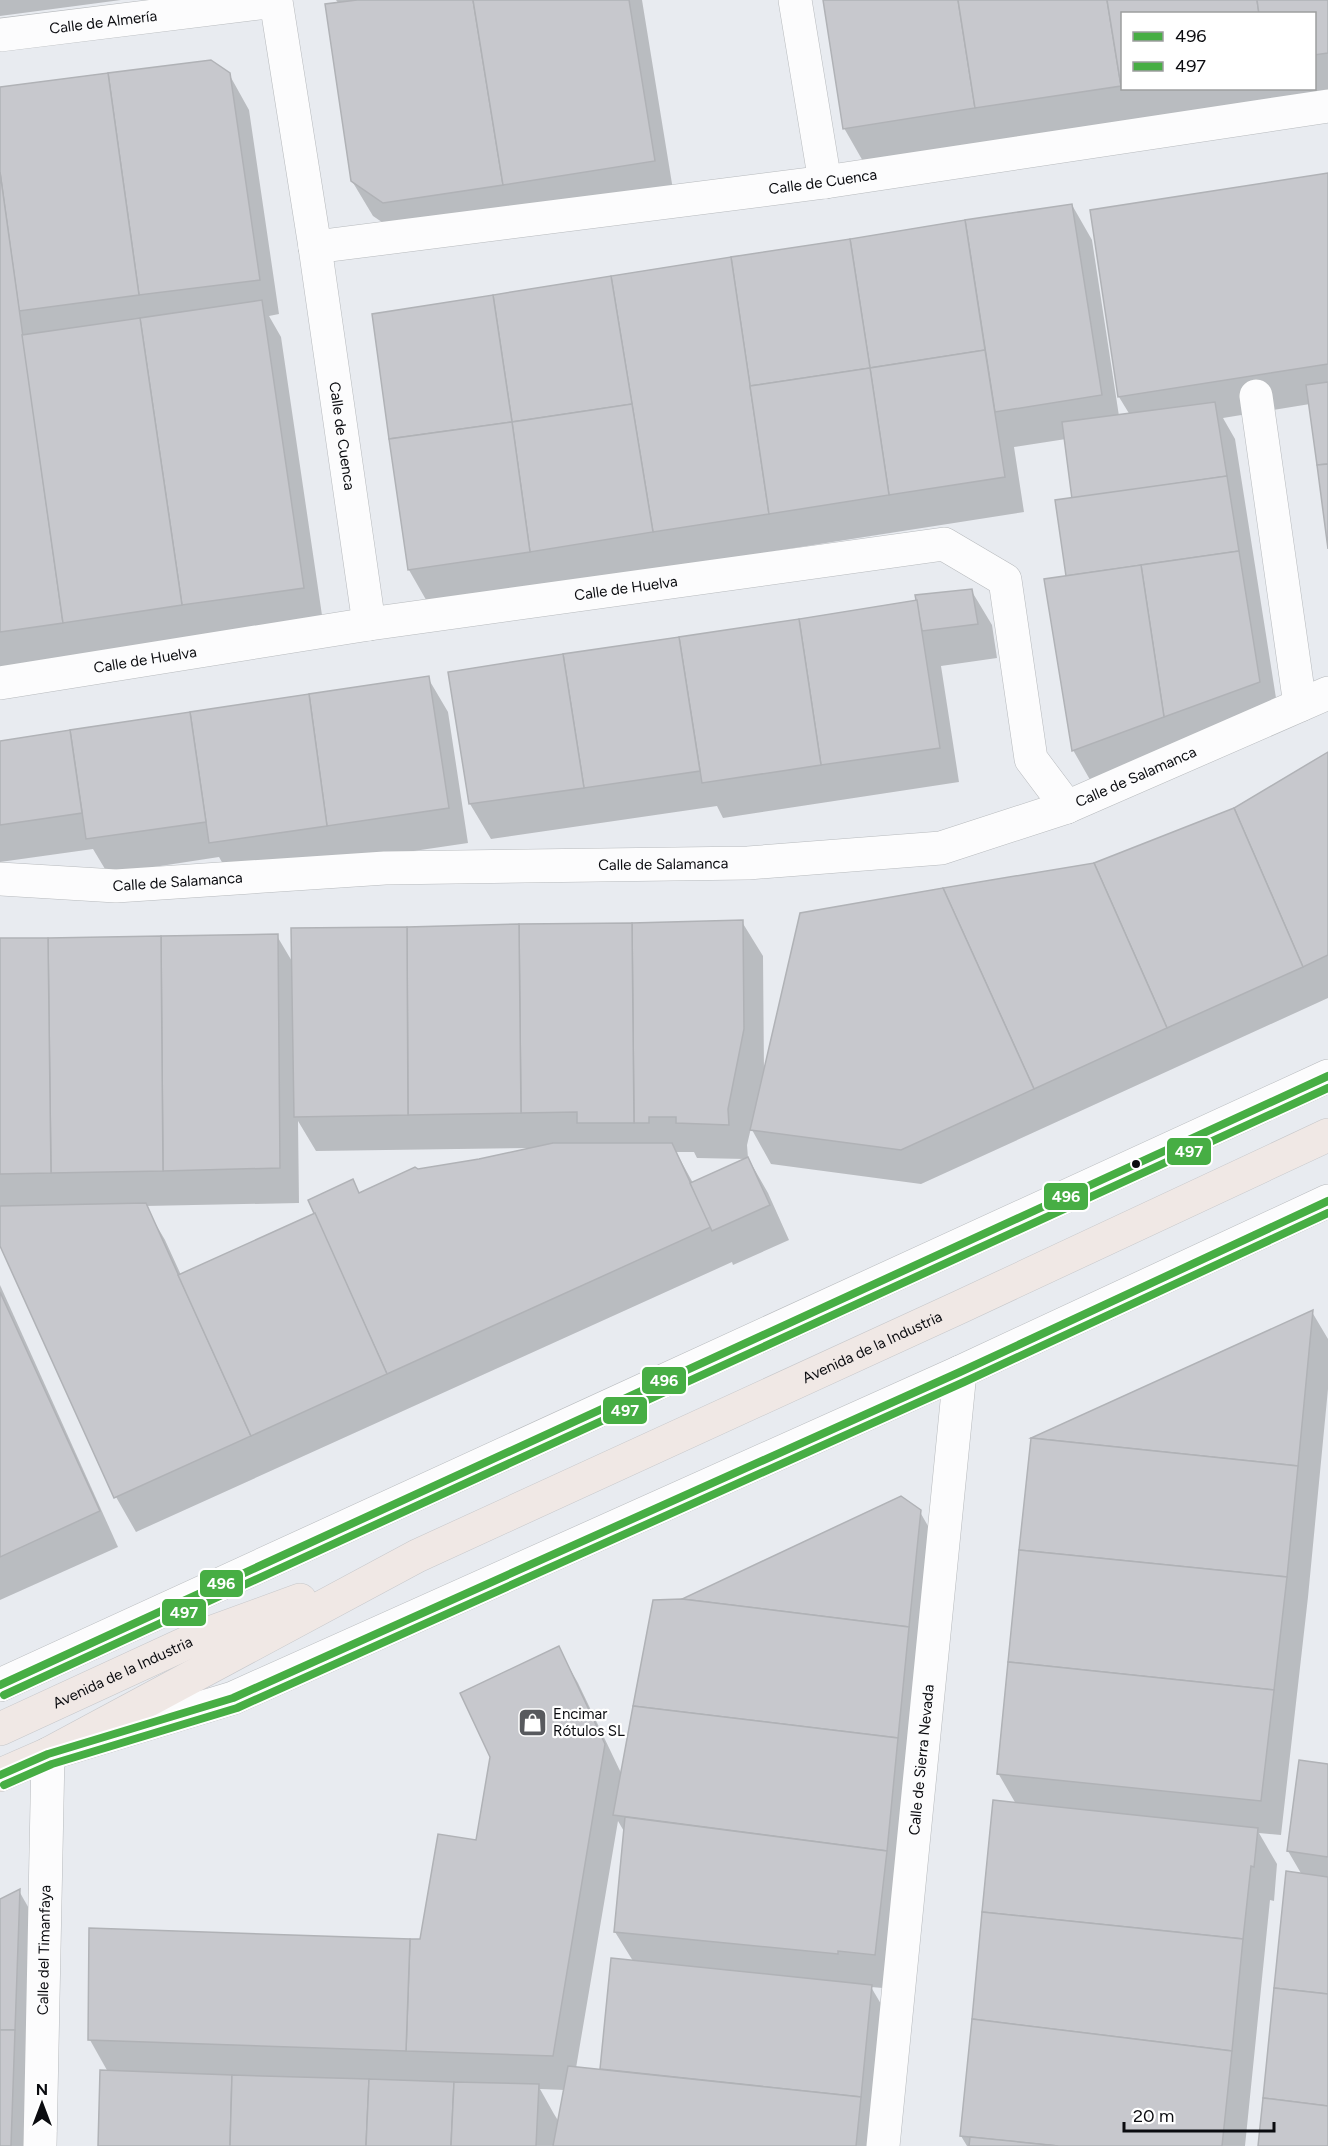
<svg xmlns="http://www.w3.org/2000/svg" width="1328" height="2146" viewBox="0 0 1328 2146" font-family="Figtree,sans-serif">
	<rect width="100%" height="100%" fill="#e8ebf0"/>
	<!-- shadow -->
	<g fill="#0003" fill-rule="evenodd">
		<path d="M0 0H121L0 16Z"/>
		<path d="M336 0H642L674 196 404 237 373 216 352 181 339 4Z"/>
		<path d="M824 0H1328V91L864 163 844 128ZM1122 14H1314V88H1122Z"/>
		<path d="M229 74 249 110 279 314 269 316 281 337 323 622 0 670V89Z"/>
		<path d="M1328 174V537L1310 404 1223 418 1235 439 1279 717 1093 785 1073 750 1068 577 1074 500 1066 439 1014 447 1024 512 429 605 409 570 374 315 1072 205 1092 240 1119 416 1130 415 1119 397Z"/>
		<path d="M971 590 992 625 997 658 941 666 959 782 723 818 717 806 491 839 470 804 450 673 919 601Z"/>
		<path d="M428 678 448 712 468 843 231 878 219 857 108 874 93 849 0 862V742Z"/>
		<path d="M1328 754V998L921 1184 771 1164 751 1128 747 1145 748 1158 768 1193 789 1240 733 1265 732 1262 136 1532 116 1497 0 1243V940L277 936 293 963 742 922 763 956 764 1073 1095 865 1235 810ZM298 1121 316 1151 531 1148 479 1161 418 1171 360 1194 352 1181 317 1214 181 1275 165 1240 145 1206 299 1203ZM676 1152H694L697 1158 746 1159 693 1183Z"/>
		<path d="M0 1285 118 1547 0 1600Z"/>
		<path d="M1312 1312 1328 1339V1389L1308 1597 1281 1835 1259 1833 1277 1864 1274 1901 1270 1900 1245 2146H967L961 2136 1016 1804 998 1773Z"/>
		<path d="M920 1512 940 1547 895 1989 871 1987 891 2021 878 2146H99L108 2072 90 2040 422 1940 477 1842 558 1648 578 1683 622 1775 682 1600ZM618 1821 625 1833 615 1932 633 1961 613 1959 601 2071 576 2068ZM540 2089 565 2090 559 2122 554 2114Z"/>
		<path d="M1328 1766V2146H1259L1302 1875 1288 1851Z"/>
		<path d="M19 1891 39 1926 31 2146H0V1900Z"/>
	</g>
	<!-- building -->
	<g fill="#c7c8cd" stroke="#b0b2b6" stroke-width="1.5">
		<path d="M357 0H473L503 185 383 203 351 181 325 4Z"/>
		<path d="M473 0H629L655 161 503 185Z"/>
		<path d="M823 0H958L975 108 843 129Z"/>
		<path d="M958 0H1107L1121 86 975 108Z"/>
		<path d="M1107 0H1257L1259 14H1122V85L1121 86Z"/>
		<path d="M1257 0H1328V53L1314 55V14H1259Z"/>
		<path d="M211 60 230 73 260 280 139 295 108 73Z"/>
		<path d="M108 73 139 295 19 311 0 172V87Z"/>
		<path d="M0 172 63 623 0 632Z"/>
		<path d="M1328 173V364L1118 397 1090 210Z"/>
		<path d="M1072 204 1102 395 995 412 965 220Z"/>
		<path d="M965 220 985 350 870 368 850 239Z"/>
		<path d="M850 239 870 368 750 386 731 257Z"/>
		<path d="M731 257 769 514 653 532 611 276Z"/>
		<path d="M611 276 632 404 512 422 493 295Z"/>
		<path d="M493 295 512 422 389 439 372 314Z"/>
		<path d="M262 300 304 588 182 605 140 318Z"/>
		<path d="M140 318 182 605 63 623 22 335Z"/>
		<path d="M985 350 1005 477 889 495 870 368Z"/>
		<path d="M870 368 889 495 769 514 750 386Z"/>
		<path d="M1328 382V464L1317 465 1306 385Z"/>
		<path d="M1215 402 1227 476 1072 499 1062 422Z"/>
		<path d="M632 404 653 532 530 552 512 422Z"/>
		<path d="M512 422 530 552 408 570 389 439Z"/>
		<path d="M1328 464V549L1317 465Z"/>
		<path d="M1227 476 1239 551 1066 576 1055 500Z"/>
		<path d="M1239 551 1260 682 1164 717 1141 565Z"/>
		<path d="M1141 565 1164 717 1072 751 1044 579Z"/>
		<path d="M972 589 978 624 922 631 915 595Z"/>
		<path d="M917 600 940 748 821 765 799 619Z"/>
		<path d="M799 619 821 765 702 783 679 637Z"/>
		<path d="M679 637 700 771 584 788 563 654Z"/>
		<path d="M563 654 584 788 469 804 448 672Z"/>
		<path d="M429 676 449 808 327 826 309 694Z"/>
		<path d="M309 694 327 826 209 843 190 712Z"/>
		<path d="M190 712 206 822 86 839 70 730Z"/>
		<path d="M70 730 82 813 0 825V741Z"/>
		<path d="M1328 752V955L1303 967 1234 808Z"/>
		<path d="M1234 808 1303 967 1167 1028 1094 863Z"/>
		<path d="M1094 863 1167 1028 1034 1089 943 888Z"/>
		<path d="M943 888 1034 1089 901 1150 750 1130 800 913Z"/>
		<path d="M743 920 744 1029 728 1109 729 1125 676 1123V1117H649V1123H634L632 923Z"/>
		<path d="M632 923 634 1123H577V1112L521 1113 519 924Z"/>
		<path d="M519 924 521 1113 408 1115 407 927Z"/>
		<path d="M407 927 408 1115 294 1117 291 928Z"/>
		<path d="M278 934 280 1168 163 1171 161 936Z"/>
		<path d="M161 936 163 1171 51 1173 48 938Z"/>
		<path d="M0 938H48L51 1173 0 1174Z"/>
		<path d="M553 1143H672L711 1227 387 1374 308 1200 353 1179 359 1193 415 1167 418 1169 479 1159Z"/>
		<path d="M748 1157 770 1205 712 1231 690 1183Z"/>
		<path d="M146 1203 251 1436 114 1498 0 1246V1206Z"/>
		<path d="M315 1213 387 1374 251 1436 178 1275Z"/>
		<path d="M0 1292 100 1511 0 1557Z"/>
		<path d="M1313 1310 1298 1466 1031 1438Z"/>
		<path d="M1031 1438 1298 1466 1287 1577 1019 1550Z"/>
		<path d="M901 1496 921 1510 909 1627 682 1599Z"/>
		<path d="M1019 1550 1287 1577 1274 1690 1008 1662Z"/>
		<path d="M682 1599 909 1627 898 1738 633 1706 653 1600Z"/>
		<path d="M559 1646 605 1744 553 2056 406 2051 410 1939H420L438 1834 476 1840 490 1757 460 1693Z"/>
		<path d="M1008 1662 1274 1690 1261 1801 997 1774Z"/>
		<path d="M633 1706 898 1738 887 1851 613 1815Z"/>
		<path d="M1299 1760 1328 1764V1857L1287 1851Z"/>
		<path d="M993 1800 1258 1828 1254 1867 1251 1866 1243 1939 982 1912Z"/>
		<path d="M625 1817 887 1851 875 1955 838 1951V1954L614 1932Z"/>
		<path d="M1286 1871 1328 1877V1994L1274 1988Z"/>
		<path d="M20 1889 15 2030H0V1899Z"/>
		<path d="M982 1912 1243 1939 1232 2051 972 2019Z"/>
		<path d="M89 1928 410 1939 406 2051 88 2040Z"/>
		<path d="M611 1958 872 1985 861 2097 600 2069Z"/>
		<path d="M1274 1988 1328 1994V2106L1263 2098Z"/>
		<path d="M972 2019 1232 2051 1222 2146H1058L960 2136Z"/>
		<path d="M0 2030H15L11 2146H0Z"/>
		<path d="M568 2066 861 2097 856 2146H553Z"/>
		<path d="M100 2070 232 2075 230 2146H98Z"/>
		<path d="M232 2075 369 2079 366 2146H230Z"/>
		<path d="M369 2079 454 2082 451 2146H366Z"/>
		<path d="M454 2082 539 2084 536 2146H451Z"/>
		<path d="M1263 2098 1328 2106V2146H1258Z"/>
		<path d="M970 2137 1049 2145 1058 2146H969Z"/>
	</g>
	<g fill="none" stroke-linecap="round" stroke-linejoin="round">
		<defs>
			<g id="street">
				<path d="M795 0 825 182"/>
				<path id="s1" d="M0 35 276 1 315 247 369 624"/>
				<path id="s2" d="M315 247 825 182 1328 106"/>
				<path d="M1256 396 1300 705"/>
				<path id="s3" d="M0 683 369 624 944 544 1005 580 1031 759 1067 807"/>
				<path id="s4" d="M0 879 116 886 385 868 748 863 941 848 1067 807 1328 693"/>
				<path d="M0 1685 1328 1076"/>
				<path id="s5" d="M40 2146 48 1754 233 1698 960 1372 1328 1201"/>
				<path id="s6" d="M883 2146 960 1372"/>
			</g>
			<g id="primary">
				<path id="s7" d="M0 1729 204 1635 300 1600"/>
				<path id="s8" d="M0 1775 48 1754 417 1556 960 1307 1328 1135"/>
			</g>
		</defs>
		<!-- street casing -->
		<use href="#street" stroke="#b7babd" stroke-width="34"/>
		<!-- primary casing -->
		<use href="#primary" stroke="#c6c7ca" stroke-width="34"/>
		<!-- street -->
		<use href="#street" stroke="#fcfcfd" stroke-width="33"/>
		<!-- primary -->
		<use href="#primary" stroke="#f0e8e5" stroke-width="33"/>
		<defs>
			<g id="bus-1">
				<path d="M0 1685 1328 1076"/>
				<path d="M0 1775 48 1754 233 1698 960 1372 1328 1201"/>
			</g>
			<g id="bus-2">
				<path d="M4 1695 1328 1088"/>
				<path d="M4 1785 52 1764 237 1708 964 1382 1328 1213"/>
			</g>
		</defs>
		<!-- bus-1 casing -->
		<use href="#bus-1" stroke="#fff" stroke-width="12"/>
		<!-- bus-2 casing -->
		<use href="#bus-2" stroke="#fff" stroke-width="12"/>
		<!-- bus-1 -->
		<use href="#bus-1" stroke="#47ae44" stroke-width="8"/>
		<!-- bus-2 -->
		<use href="#bus-2" stroke="#47ae44" stroke-width="8"/>
	</g>
	<!-- icons -->
	<defs>
		<symbol id="shop-square" viewBox="-11 -11 22 22"><rect x="-9" y="-9" width="18" height="18" rx="4" fill="#585a5e" stroke="#fff"/><path d="M-5-2.5h2.3a2.7 3.5 0 0 1 5.4 0H5L5.5 6h-11ZM-1.5-2.5h3a1.5 2.3 0 0 0-3 0Z" fill="#fff"/></symbol>
	</defs>
	<g fill-rule="evenodd">
		<use href="#shop-square" x="516" y="1706" width="33" height="33"/>
	</g>
	<!-- markers -->
	<circle fill="#0b0c10" stroke="#fff" stroke-width="2" cx="1136" cy="1164" r="5"/>
	<g text-anchor="middle" stroke-width="4.5" stroke-linejoin="round" paint-order="stroke">
		<!-- street labels -->
		<g font-size="15" fill="#0b0c10" stroke="#fff">
			<text dy="5" stroke="none"><textPath href="#s1" startOffset="104">Calle de Almería</textPath></text>
			<text dy="5" stroke="none"><textPath href="#s2" startOffset="512">Calle de Cuenca</textPath></text>
			<text dy="5" stroke="none"><textPath href="#s1" startOffset="718">Calle de Cuenca</textPath></text>
			<text dy="5" stroke="none"><textPath href="#s3" startOffset="633">Calle de Huelva</textPath></text>
			<text dy="5" stroke="none"><textPath href="#s3" startOffset="147">Calle de Huelva</textPath></text>
			<text dy="5" stroke="none"><textPath href="#s4" startOffset="1150">Calle de Salamanca</textPath></text>
			<text dy="5" stroke="none"><textPath href="#s4" startOffset="664">Calle de Salamanca</textPath></text>
			<text dy="5" stroke="none"><textPath href="#s4" startOffset="178">Calle de Salamanca</textPath></text>
			<text dy="5" stroke="none"><textPath href="#s8" startOffset="972">Avenida de la Industria</textPath></text>
			<text dy="5" stroke="none"><textPath href="#s7" startOffset="135">Avenida de la Industria</textPath></text>
			<text dy="5" stroke="none"><textPath href="#s6" startOffset="388">Calle de Sierra Nevada</textPath></text>
			<text dy="5" stroke="none"><textPath href="#s5" startOffset="196">Calle del Timanfaya</textPath></text>
		</g>
		<!-- poi labels -->
		<g font-size="15" fill="#0b0c10" stroke="#fff" text-anchor="start">
			<text x="553" y="1719">Encimar<tspan x="553" dy="17">Rótulos SL</tspan></text>
		</g>
	</g>
	<g stroke="#fff" stroke-width="2">
		<rect x="1166" y="1137" width="46" height="29" rx="6" fill="#47ae44"/>
		<rect x="1043" y="1182" width="46" height="29" rx="6" fill="#47ae44"/>
		<rect x="641" y="1366" width="46" height="29" rx="6" fill="#47ae44"/>
		<rect x="602" y="1396" width="46" height="29" rx="6" fill="#47ae44"/>
		<rect x="199" y="1569" width="45" height="29" rx="6" fill="#47ae44"/>
		<rect x="161" y="1598" width="46" height="29" rx="6" fill="#47ae44"/>
	</g>
	<g font-size="16" text-anchor="middle" font-weight="bold" fill="#fff">
		<text x="1189" y="1157">497</text>
		<text x="1066" y="1202">496</text>
		<text x="664" y="1386">496</text>
		<text x="625" y="1416">497</text>
		<text x="221" y="1589">496</text>
		<text x="184" y="1618">497</text>
	</g>
	<!-- legend -->
	<rect x="1121" y="12" width="195" height="78" fill="#ffffff" stroke="#9d9e9f" stroke-width="1.5"/>
	<rect x="1133" y="32" width="30" height="9" fill="#47ae44" stroke="#9d9e9f" stroke-width="1.5"/>
	<text x="1175" y="42" font-size="18" fill="#0b0c10">496</text>
	<rect x="1133" y="62" width="30" height="9" fill="#47ae44" stroke="#9d9e9f" stroke-width="1.5"/>
	<text x="1175" y="72" font-size="18" fill="#0b0c10">497</text>
	<!-- north arrow -->
	<g transform="translate(42 2104)" stroke="#ffffff" stroke-width="4.5" paint-order="stroke">
	<path d="M0-4.5L10 22L0 15L-10 22Z" fill="#0b0c10"/>
	<text y="-9" font-size="16" font-weight="bold" text-anchor="middle" fill="#0b0c10">N</text>
	</g>
	<!-- scale -->
	<path d="M1124 2122v9h150v-9" fill="none" stroke="#0b0c10" stroke-width="3"/>
	<text x="1133" y="2122" font-size="18" fill="#0b0c10" stroke="#ffffff" stroke-width="4.5" paint-order="stroke">20 m</text>
</svg>
